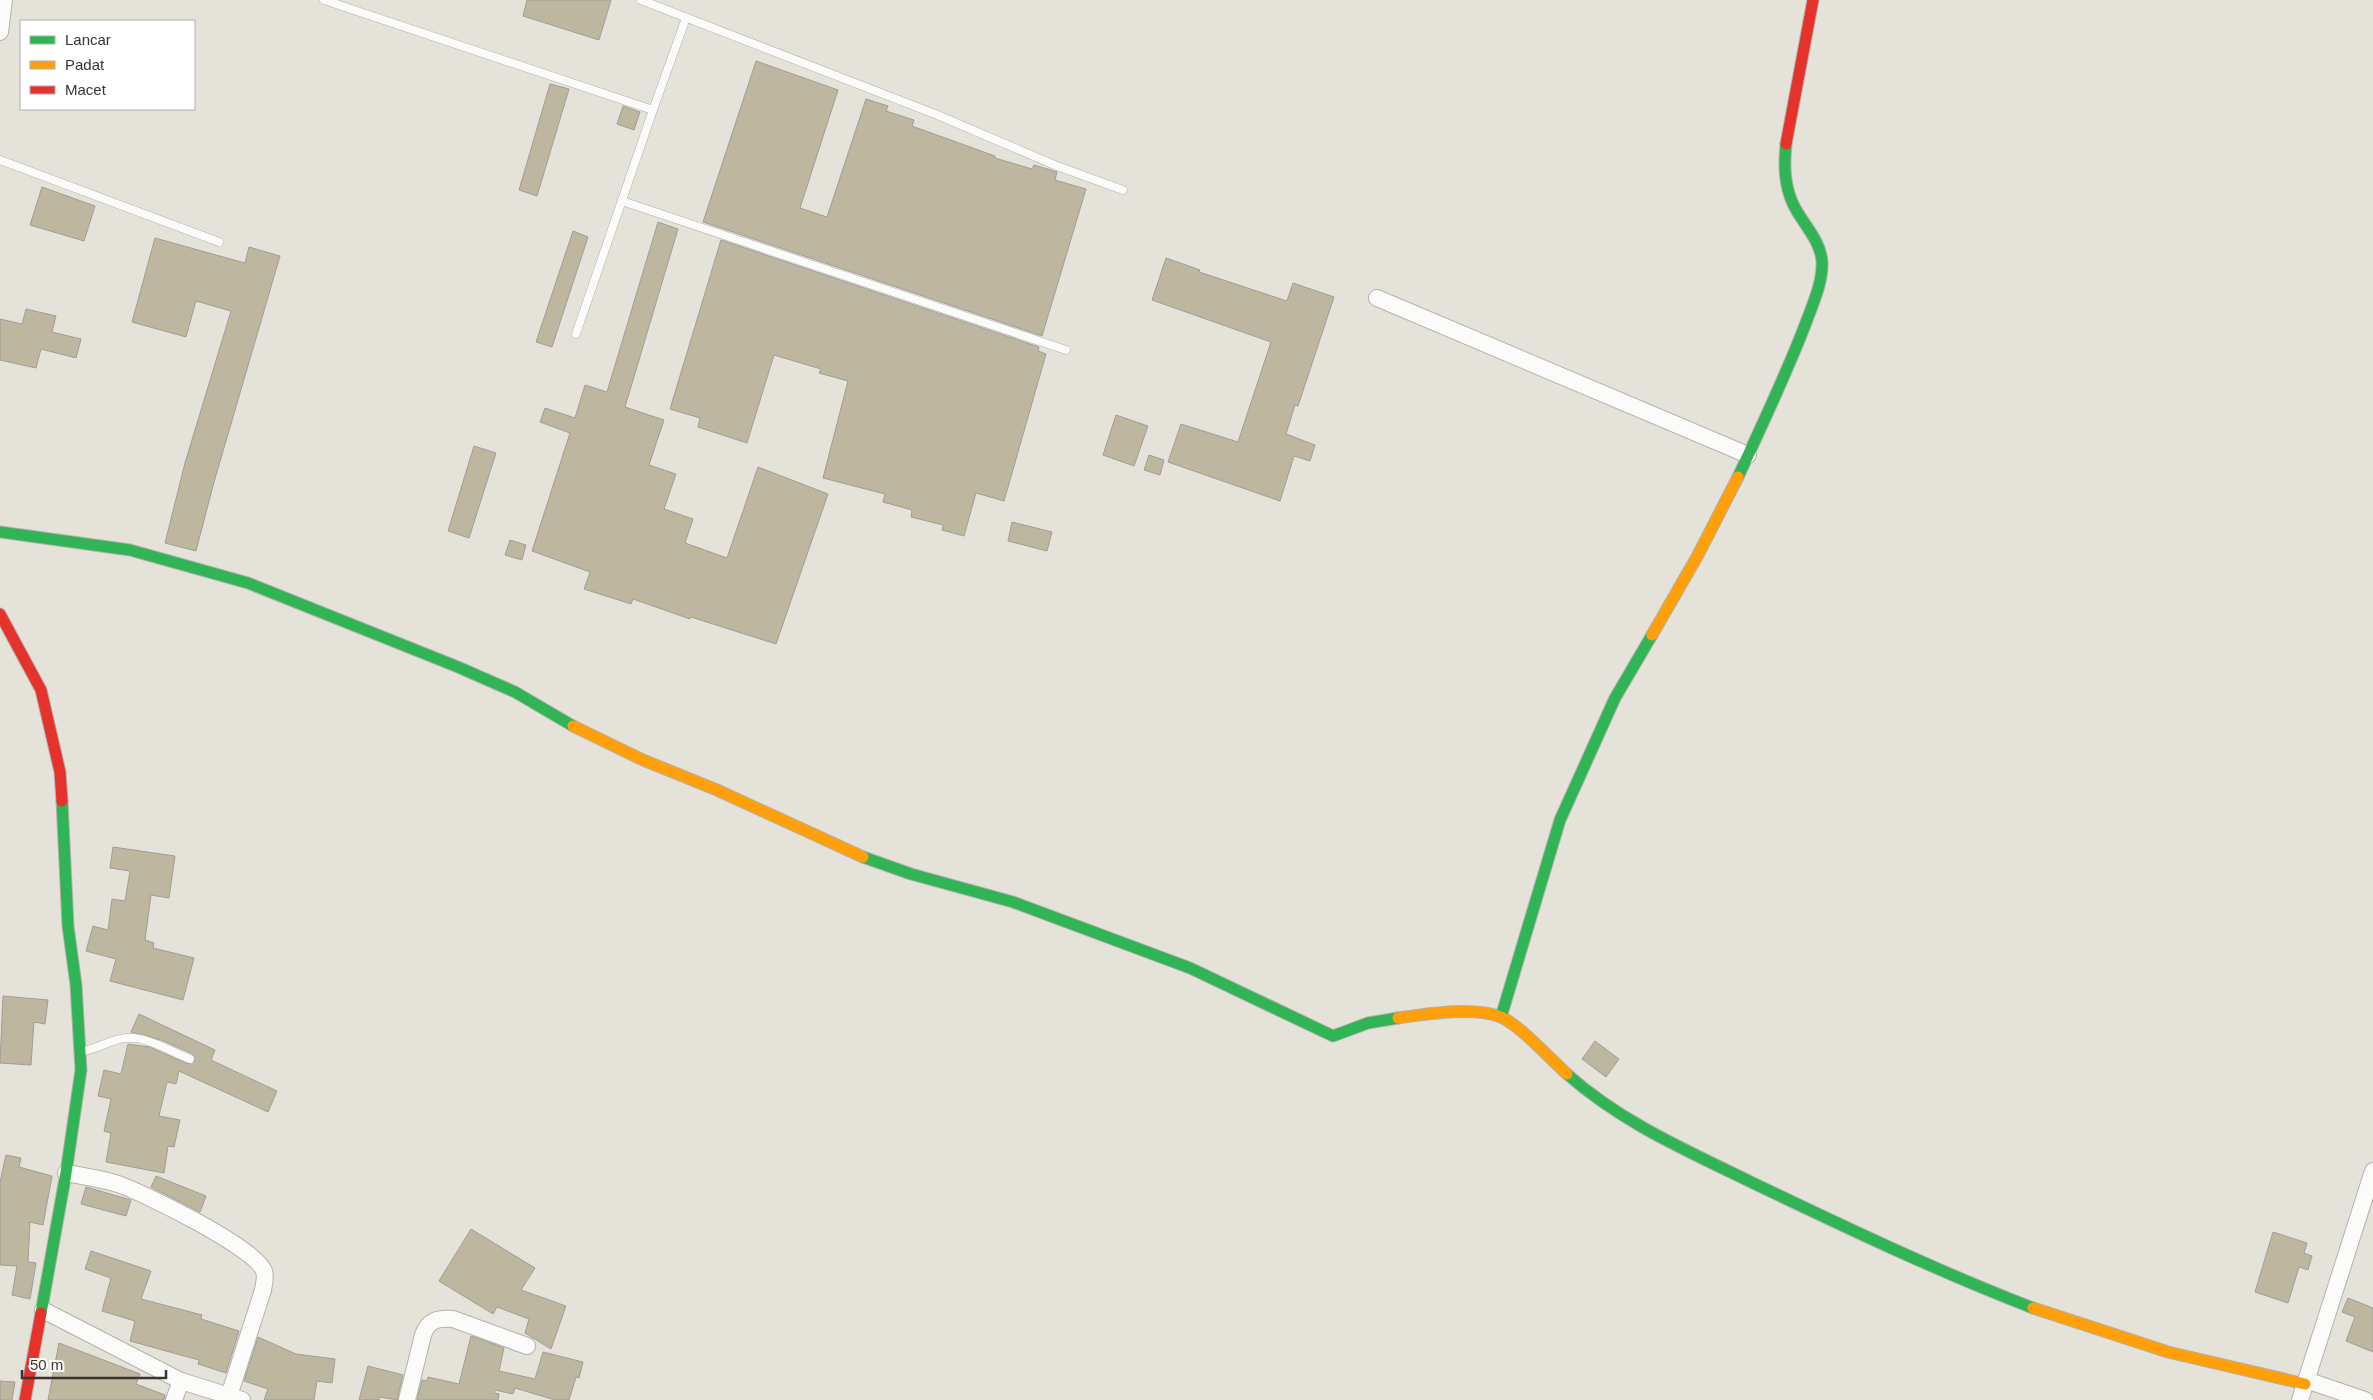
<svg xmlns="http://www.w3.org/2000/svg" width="2373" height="1400" viewBox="0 0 2373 1400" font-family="Arial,sans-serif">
	<rect width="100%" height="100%" fill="#e5e2d9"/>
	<!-- building -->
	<g fill="#bdb7a0" stroke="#a09d96">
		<path d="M527 0H611L599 40 523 16Z"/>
		<path d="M756 61 838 90 800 208 827 217 866 99 888 106 886 111 914 120 912 126 995 156V158L1032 169 1034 165 1054 171 1057 172 1055 180 1086 189 1042 336 703 222Z"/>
		<path d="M550 84 569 89 537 196 519 190Z"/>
		<path d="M623 106 640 112 634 130 617 124Z"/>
		<path d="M42 187 95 206 84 241 30 225Z"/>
		<path d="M658 222 678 229 625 407 664 420 649 465 676 474 664 509 693 519 685 543 727 558 758 467 828 494 776 644 691 617 690 619 633 599 631 604 584 589 590 572 532 551 570 433 540 422 545 408 575 418 585 385 607 392Z"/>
		<path d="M573 231 588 237 552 347 536 342Z"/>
		<path d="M155 238 245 263 249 247 280 256 214 482 196 551 165 543 185 463 231 311 196 301 186 337 132 322Z"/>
		<path d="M721 240 1039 347 1038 351 1046 354 1004 501 976 493 964 536 942 530 943 525 911 517 912 510 883 502 885 494 823 478 848 381 819 373 821 369 774 355 747 443 698 427 700 418 670 409Z"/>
		<path d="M1166 258 1200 270 1199 272 1287 301 1293 283 1334 297 1298 406 1295 405 1286 434 1315 445 1310 461 1294 456 1280 501 1168 462 1181 424 1238 442 1271 342 1152 300Z"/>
		<path d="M26 309 56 316 52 332 81 339 76 358 41 349 36 368 0 360V319L22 324Z"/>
		<path d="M1116 415 1148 426 1134 466 1103 455Z"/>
		<path d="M474 446 496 453 469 538 448 531Z"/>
		<path d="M1149 455 1164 460 1160 475 1144 470Z"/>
		<path d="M1012 522 1052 532 1047 551 1008 541Z"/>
		<path d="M510 540 526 545 522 560 505 555Z"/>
		<path d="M113 847 175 856 169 898 151 895 145 940 154 943 153 948 194 958 183 1000 110 981 116 959 86 951 93 926 108 930 112 899 125 901 130 871 110 868Z"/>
		<path d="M3 996 48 1000 45 1024 34 1022 31 1065 0 1063Z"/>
		<path d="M139 1014 215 1050 211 1060 277 1091 268 1112 179 1071 176 1084 167 1082 159 1116 180 1120 174 1147 168 1146 164 1173 106 1162 111 1133 104 1131 111 1099 98 1096 104 1070 121 1074 128 1044 149 1047 188 1064 195 1061 193 1054 161 1040 131 1032Z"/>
		<path d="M1595 1041 1619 1059 1606 1077 1582 1059Z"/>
		<path d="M6 1155 21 1158 19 1167 52 1176 43 1225 30 1222 28 1262 36 1263 30 1299 12 1295 17 1266 0 1265V1182Z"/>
		<path d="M156 1176 206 1196 200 1212 151 1187Z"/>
		<path d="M86 1187 131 1200 126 1216 81 1204Z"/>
		<path d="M471 1229 535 1268 521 1290 566 1306 551 1349 525 1333 529 1319 497 1307 493 1314 439 1281Z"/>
		<path d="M2273 1232 2307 1243 2304 1253 2312 1256 2308 1270 2299 1267 2288 1303 2255 1292Z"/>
		<path d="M91 1251 151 1271 141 1299 202 1315 201 1319 239 1331 226 1373 198 1364 199 1360 130 1341 135 1321 102 1311 111 1278 85 1269Z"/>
		<path d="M2348 1298 2373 1308V1352L2346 1341 2355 1317 2342 1312Z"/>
		<path d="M471 1336 504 1348 499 1371 535 1379 543 1352 583 1362 579 1378 576 1377 569 1400H555L515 1388 513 1394 495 1390 494 1393 499 1394 498 1400H417L422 1380 427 1381 428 1377 459 1384Z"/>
		<path d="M258 1337 296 1354 335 1359 332 1383 317 1381 314 1400H264L268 1389 244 1381Z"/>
		<path d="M59 1343 140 1374 136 1384 165 1395 164 1400H48Z"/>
		<path d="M368 1366 403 1375 397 1400 380 1397 379 1400H359Z"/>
		<path d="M0 1381 15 1382 12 1400H0Z"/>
	</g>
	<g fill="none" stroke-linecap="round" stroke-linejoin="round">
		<defs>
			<g id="lane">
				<path d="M324 0 653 110 576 334"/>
				<path d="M641 0 935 114 1057 166 1123 190"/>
				<path d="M653 110 686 18"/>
				<path d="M0 160 219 242"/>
				<path d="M622 201 1066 350"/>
				<path d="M81 1051C97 1050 110 1039 126 1038 147 1036 171 1052 190 1059"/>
			</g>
			<g id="street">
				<path d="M0 32 4 0"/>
				<path d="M1377 298 1748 455"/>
				<path d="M66 1173C84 1176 102 1179 118 1184 144 1193 256 1248 264 1271 266 1277 264 1284 263 1290L229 1396"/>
				<path d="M43 1310 181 1381 242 1400"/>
				<path d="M2306 1380 2365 1400"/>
				<path d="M174 1400 181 1381"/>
				<path d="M407 1400 423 1335C428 1320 438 1318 453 1319L527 1346"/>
				<path d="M2300 1400 2373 1171"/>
			</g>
			<g id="fast">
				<path d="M1738 477C1762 425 1787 373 1807 320 1814 301 1823 281 1822 261 1820 239 1802 223 1793 204 1784 184 1784 165 1786 144"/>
				<path d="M0 532 130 550 248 583 458 667 515 692 573 726"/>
				<path d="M863 857 911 874 1013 902 1190 968 1333 1036 1368 1023 1398 1018"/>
				<path d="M1501 1017 1560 820 1615 698 1652 635"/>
				<path d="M1567 1074C1622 1123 1688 1151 1753 1183 1845 1227 1937 1271 2033 1308"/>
				<path d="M41 1313 66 1173 81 1070 76 985 68 926 62 801"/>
			</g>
			<g id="slow">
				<path d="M1652 635 1698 555 1738 477"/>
				<path d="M573 726 643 760 717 790 863 857"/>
				<path d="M1398 1018C1426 1014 1474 1006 1501 1017 1521 1026 1550 1059 1567 1074"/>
				<path d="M2033 1308 2168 1352 2305 1384"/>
			</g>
			<g id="jam">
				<path d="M1786 144 1813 0"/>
				<path d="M0 614 41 690 60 772 62 801"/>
				<path d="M25 1400 41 1313"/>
			</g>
		</defs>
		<!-- lane casing -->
		<use href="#lane" stroke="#b4b2aa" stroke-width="9"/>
		<!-- street casing -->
		<use href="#street" stroke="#b4b2aa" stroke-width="18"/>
		<!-- fast casing -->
		<use href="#fast" stroke="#b4b2aa" stroke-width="13"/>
		<!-- slow casing -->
		<use href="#slow" stroke="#b4b2aa" stroke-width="13"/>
		<!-- jam casing -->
		<use href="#jam" stroke="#b4b2aa" stroke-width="13"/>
		<!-- lane -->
		<use href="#lane" stroke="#fbfbf9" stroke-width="8"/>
		<!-- street -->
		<use href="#street" stroke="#fbfbf9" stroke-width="16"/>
		<!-- fast -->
		<use href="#fast" stroke="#30b455" stroke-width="11"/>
		<!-- slow -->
		<use href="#slow" stroke="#ff9f0a" stroke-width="11"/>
		<!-- jam -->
		<use href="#jam" stroke="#e5322d" stroke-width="11"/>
	</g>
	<!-- legend -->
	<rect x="20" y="20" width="175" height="90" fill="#ffffff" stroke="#afaeab"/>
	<rect x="30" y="36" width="25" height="8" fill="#30b455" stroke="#afaeab"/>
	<text x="65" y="45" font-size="15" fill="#37352d">Lancar</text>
	<rect x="30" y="61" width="25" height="8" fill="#ff9f0a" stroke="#afaeab"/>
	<text x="65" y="70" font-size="15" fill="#37352d">Padat</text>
	<rect x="30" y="86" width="25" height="8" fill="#e5322d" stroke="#afaeab"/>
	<text x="65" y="95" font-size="15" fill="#37352d">Macet</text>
	<!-- scale -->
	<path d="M22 1370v8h144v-8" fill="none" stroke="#37352d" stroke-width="2.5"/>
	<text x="30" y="1370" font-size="15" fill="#37352d" stroke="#ffffff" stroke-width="4" paint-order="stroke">50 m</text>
</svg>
